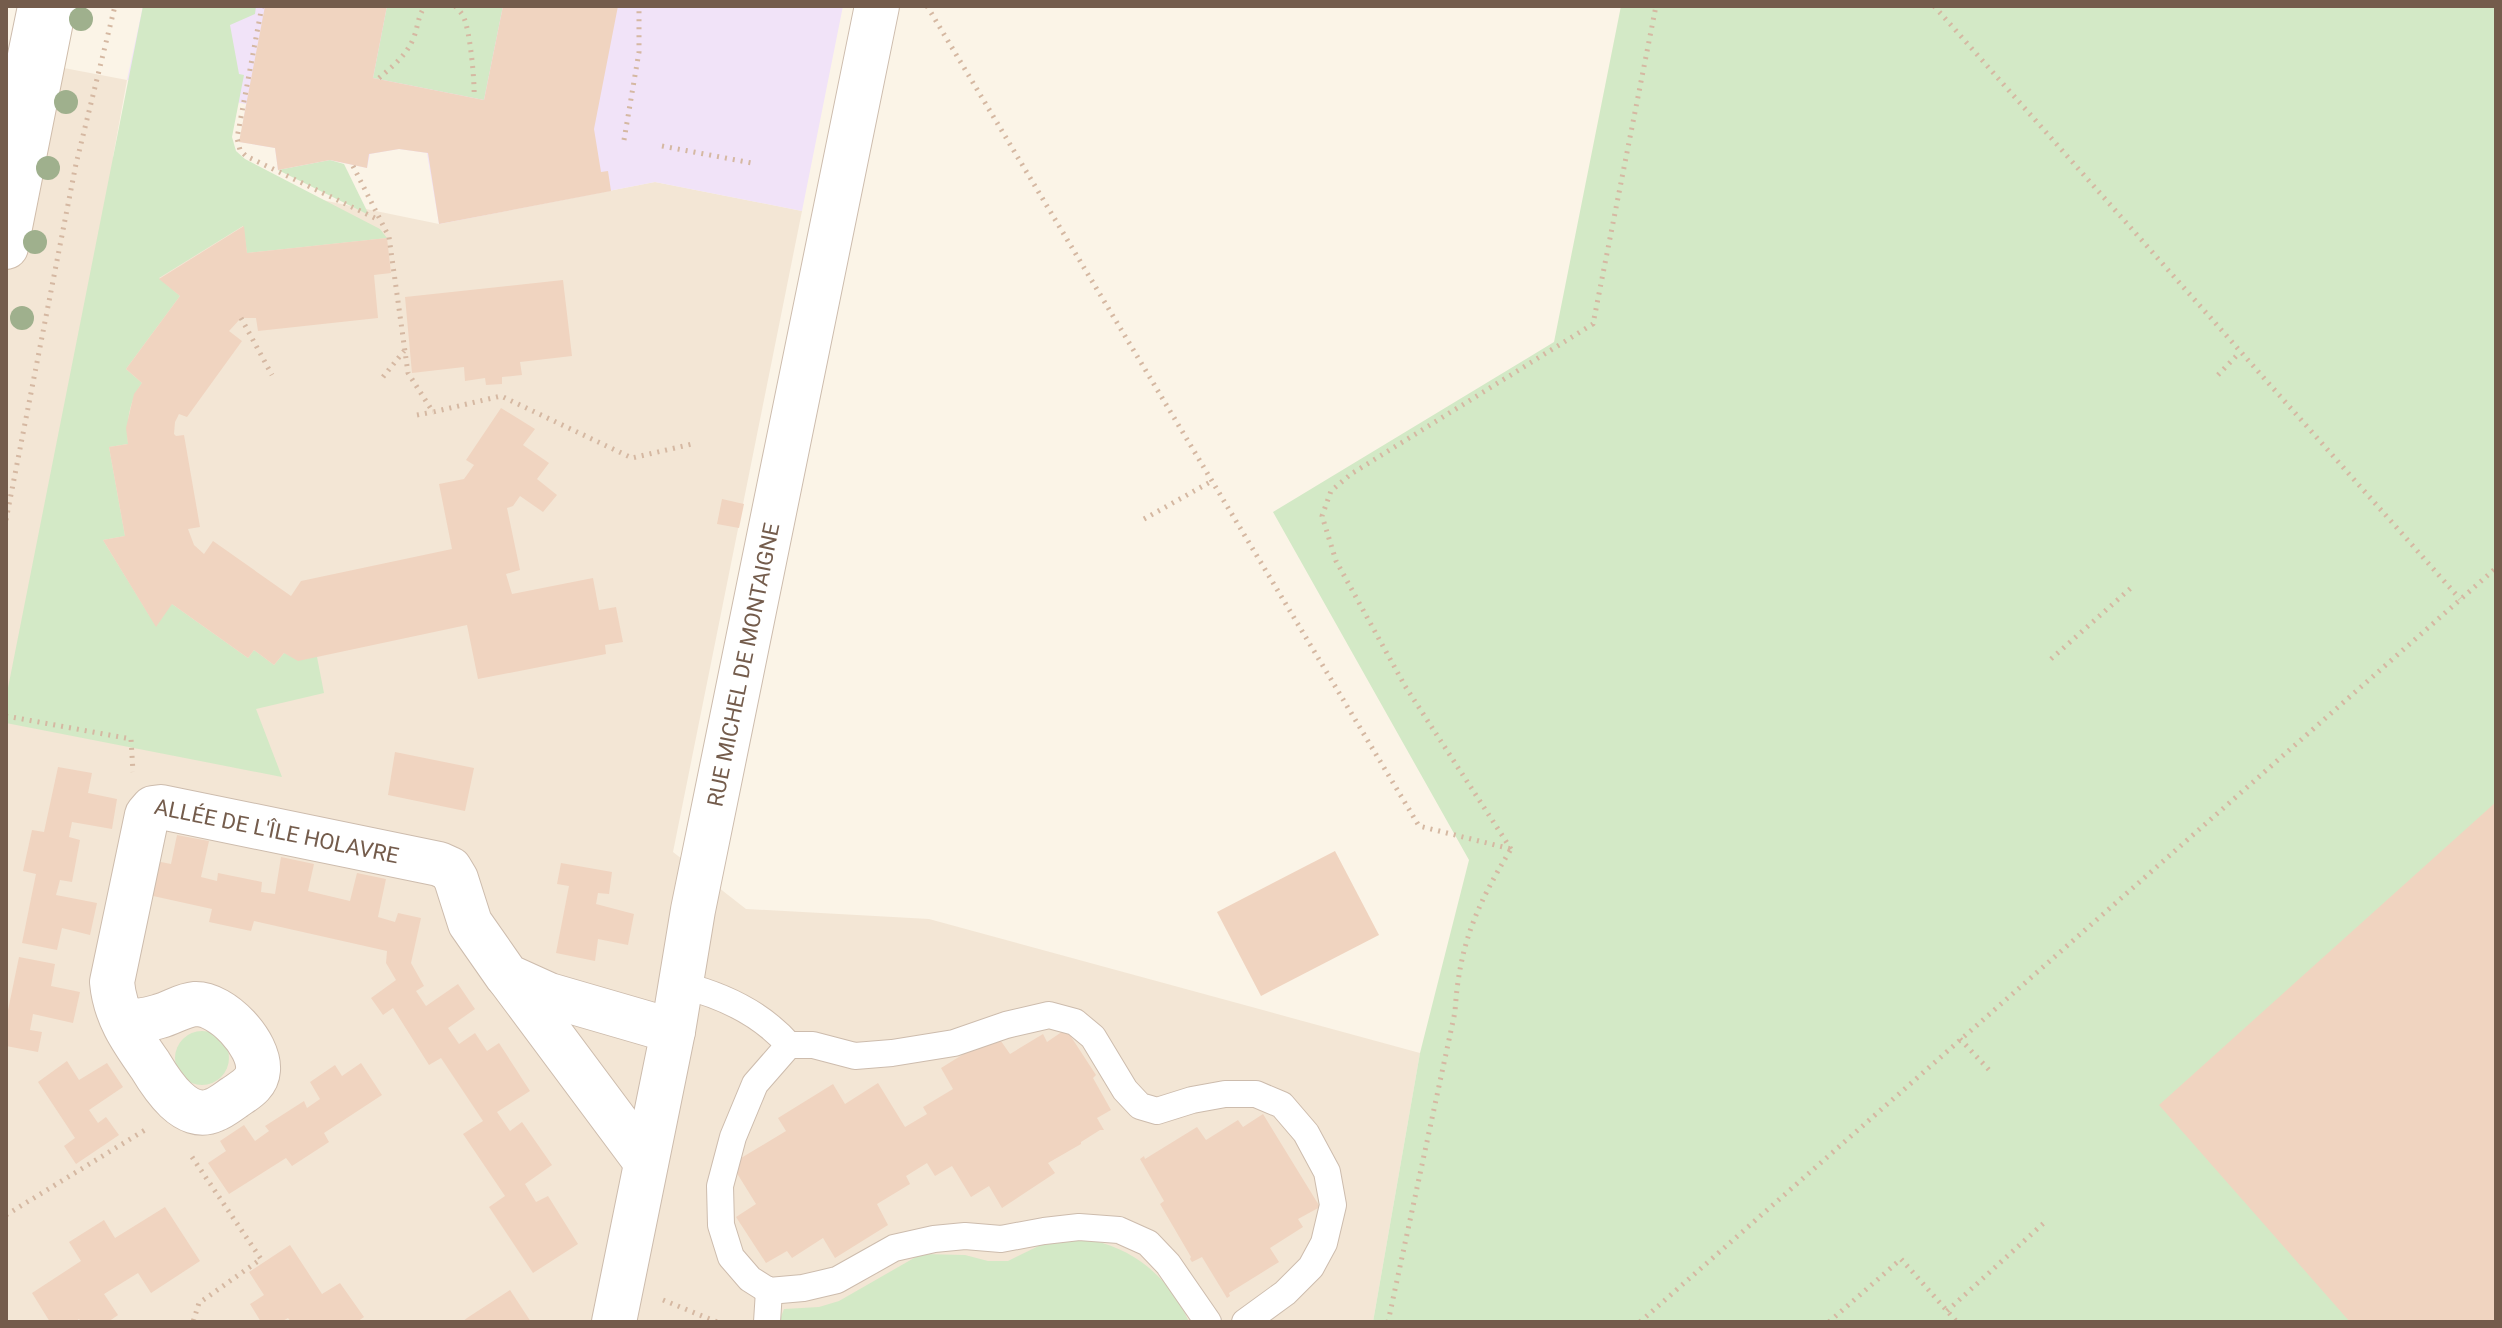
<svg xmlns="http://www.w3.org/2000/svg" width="2502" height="1328" viewBox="0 0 2502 1328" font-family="Roboto,sans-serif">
	<rect width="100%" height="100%" fill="#fbf4e7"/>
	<!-- residential -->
	<path fill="#f3e6d5" d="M6 57 127 80 113 157 439 224 655 182 802 211 673 852 746 909 929 919 1420 1053 1373 1322H6Z"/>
	<!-- education -->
	<path fill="#f1e3f8" d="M143 6H843L802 211 655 182 439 224 427 153 399 149 370 154 367 168 330 160 278 170 275 148 240 142 246 104 127 80Z"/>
	<!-- green -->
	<g fill="#d3e9c6">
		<path d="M143 6H256L255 14 230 25 239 74 244 75 232 137 236 151 245 159 380 229 387 238 247 253 243 226 159 278 180 296 126 369 142 383C129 401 126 423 128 444L109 447 125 536 103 540 149 615 172 604 248 658 254 650 274 665 284 653 317 657 324 693 256 709 282 777 6 723V698Z"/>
		<path d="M387 6H503L484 100 373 78Z"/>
		<path d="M1621 6H2496V1322H1373L1420 1053 1469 860 1273 512 1554 342Z"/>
		<path d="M330 160 344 164 369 215 278 170Z"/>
		<circle cx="202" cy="1058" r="27"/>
		<path d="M1051 1240C1065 1240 1081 1238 1095 1241 1138 1251 1172 1282 1189 1322H779L784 1309 819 1307 839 1301 921 1254 965 1255 988 1261H1008Z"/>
	</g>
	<!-- building -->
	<g fill="#f0d4c0">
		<path d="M265 6H387L373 78 484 100 503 6H618L594 129 601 172 608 171 611 191 439 224 428 153 399 149 369 154 367 168 330 160 278 170 275 148 239 142Z"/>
		<path d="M244 226 247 253 387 238 391 273 374 275 378 318 258 331 256 318H241L229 331 242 341 187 417 179 414 175 422 174 434 176 436 184 435 200 527 188 529 194 545 204 554 213 541 291 596 301 581 452 549 439 484 464 479 474 465 466 460 501 408 535 429 523 445 549 463 537 479 557 495 543 512 520 496 513 506 507 508 520 570 506 574 512 594 593 578 599 610 616 607 623 642 605 645 606 654 478 679 467 625 298 661 284 653 274 665 254 650 248 658 172 604 156 627 103 540 125 536 109 447 128 444 126 428 134 394 142 383 126 369 180 296 159 279Z"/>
		<path d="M563 280 572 356 520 362 522 375 502 377V384L486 385 485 378 465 381 464 367 412 373 405 297Z"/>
		<path d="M722 499 744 504 739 528 717 524Z"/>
		<path d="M395 752 474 768 465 811 388 795Z"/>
		<path d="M58 767 92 773 88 793 117 799 112 829 72 822 69 837 80 840 72 882 60 880 56 895 97 903 90 935 62 928 57 950 22 943 36 874 23 871 32 830 44 832Z"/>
		<path d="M2496 802V1322H2350L2159 1105Z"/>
		<path d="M177 835 209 841 201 877 217 881 218 873 262 882 261 892 275 894 281 857 314 864 308 891 350 901 357 873 386 879 378 917 395 922 398 913 421 918 411 963 424 986 416 991 426 1006 458 984 475 1009 448 1028 459 1044 475 1033 487 1051 499 1043 530 1091 497 1112 510 1131 522 1122 552 1165 525 1184 536 1202 548 1196 578 1244 533 1273 489 1207 505 1196 463 1134 483 1121 441 1058 429 1065 393 1008 383 1015 371 998 396 980 386 963 387 951 254 921 251 931 209 922 212 909 144 894 151 860 171 864Z"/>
		<path d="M1335 851 1379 935 1261 996 1217 912Z"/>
		<path d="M561 863 612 872 609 894 598 893 596 904 634 914 628 945 598 939 595 961 556 953 569 886 557 884Z"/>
		<path d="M19 957 55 964 51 986 80 992 73 1023 33 1014 30 1030 42 1032 38 1052 6 1046V1020Z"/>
		<path d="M1066 1029 1096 1075 1093 1078 1111 1110 1097 1118 1104 1130H1100L1081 1142V1144L1048 1163 1055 1173 1002 1208 989 1186 971 1197 952 1166 935 1176 927 1163 906 1176 910 1184 877 1204 888 1225 835 1258 823 1238 792 1258 787 1251 766 1263 736 1217 756 1204 730 1162 736 1161 786 1131 778 1118 833 1084 845 1104 878 1083 905 1127 927 1114 923 1107 953 1089 941 1068 996 1034 1010 1054 1043 1034 1047 1042Z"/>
		<path d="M67 1061 79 1080 107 1063 123 1087 89 1110 98 1123 106 1117 119 1135 76 1164 64 1146 75 1138 38 1082Z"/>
		<path d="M361 1063 382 1095 324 1133 329 1142 292 1166 286 1158 229 1194 208 1163 226 1151 220 1141 244 1125 255 1141 269 1131 265 1126 304 1101 307 1108 320 1099 310 1082 335 1065 342 1076Z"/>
		<path d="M1263 1114 1320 1207 1298 1219 1303 1227 1270 1248 1279 1262 1229 1293 1230 1296 1227 1298 1202 1257 1192 1262 1190 1259 1191 1257 1160 1204 1164 1201 1140 1159 1144 1156 1145 1159 1197 1127 1206 1140 1238 1120 1243 1127Z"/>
		<path d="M165 1207 200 1261 151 1293 138 1273 104 1294 118 1315 108 1322H81L79 1319 75 1322H50L32 1293 81 1261 69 1242 104 1220 115 1238Z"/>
		<path d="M290 1245 322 1294 340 1283 364 1317 357 1322H291L288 1318 281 1322H261L250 1304 264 1295 249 1272Z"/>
		<path d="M510 1290 531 1322H462L467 1318Z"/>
	</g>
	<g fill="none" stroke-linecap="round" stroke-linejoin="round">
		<defs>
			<g id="service">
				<path d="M6 128 31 6"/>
				<path d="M681 985C722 995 760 1012 789 1045"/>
				<path d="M767 1322 769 1291"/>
				<path d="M1208 1322 1168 1264 1148 1243 1119 1230 1079 1227 1044 1231 1001 1239 965 1236 934 1239 894 1248 837 1280 803 1288 769 1291 750 1279 731 1257 721 1225 720 1186 733 1137 755 1084 789 1045H813L855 1056 892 1053 954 1043 1006 1025 1049 1015 1075 1022 1093 1037 1125 1090 1140 1106 1157 1111 1192 1100 1225 1094H1256L1282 1105 1306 1133 1327 1172 1333 1205 1324 1243 1311 1267 1285 1293 1245 1322"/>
			</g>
			<g id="minor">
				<path d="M509 978 646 1162"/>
				<path id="s1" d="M124 1023C136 1021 149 1020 160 1016 171 1013 183 1005 195 1004 222 1003 260 1044 258 1070 257 1084 245 1090 235 1097 229 1101 222 1107 214 1110 186 1123 162 1085 150 1065 131 1038 115 1015 112 982L147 815 153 808 161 807 439 864 450 869 456 879 470 923 507 976 549 995 673 1031"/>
				<path id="s2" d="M614 1322 673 1031 693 910 877 6"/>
			</g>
			<path id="secondary" d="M6 247 54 6"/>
		</defs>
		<!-- service casing -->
		<use href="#service" stroke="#cdbcad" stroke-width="28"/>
		<!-- minor casing -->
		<use href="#minor" stroke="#cdbcad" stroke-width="46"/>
		<!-- secondary casing -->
		<use href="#secondary" stroke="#d0bdab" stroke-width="46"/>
		<!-- path -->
		<g stroke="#d5b8a2" stroke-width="5" stroke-dasharray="2 6" stroke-linecap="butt">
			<path d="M262 6 237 138 240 150 246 156 379 220"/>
			<path d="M455 6C458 9 461 12 463 16 470 28 475 83 474 98"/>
			<path d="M927 6 1419 826 1511 849"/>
			<path d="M1934 6 2460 599"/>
			<path d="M379 78C393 66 407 55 414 37 418 26 418 16 425 6"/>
			<path d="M624 140 639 52V6"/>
			<path d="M662 146 752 163"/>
			<path d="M353 166 389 237 408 373 433 412 501 396 632 458 692 444"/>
			<path d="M241 318 272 375"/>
			<path d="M2218 375 2240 352"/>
			<path d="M383 377 404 351"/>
			<path d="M417 415 433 412"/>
			<path d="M1144 519 1212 481"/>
			<path d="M6 520 76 164 115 6"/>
			<path d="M2051 659 2132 587"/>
			<path d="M6 716 131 739 133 772"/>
			<path d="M1511 849 1405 686 1336 561 1322 516 1331 491 1351 474 1593 324 1656 6"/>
			<path d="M1960 1039 1991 1072"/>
			<path d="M192 1157 261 1259 199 1303 193 1322"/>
			<path d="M6 1215 145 1130"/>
			<path d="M663 1300 717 1322"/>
			<path d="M1947 1311 2046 1221"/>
			<path d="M1388 1322 1455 1012C1459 946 1476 906 1511 849"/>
			<path d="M1640 1322 2496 568"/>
			<path d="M1829 1322 1901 1259 1957 1322"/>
		</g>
		<!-- service -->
		<use href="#service" stroke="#fff" stroke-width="26"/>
		<!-- minor -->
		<use href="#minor" stroke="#fff" stroke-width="44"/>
		<!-- secondary -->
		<use href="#secondary" stroke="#fff" stroke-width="44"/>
	</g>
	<!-- trees -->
	<g fill="#9fb08d">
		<circle cx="81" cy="19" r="12"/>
		<circle cx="66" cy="102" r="12"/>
		<circle cx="48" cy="168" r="12"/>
		<circle cx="35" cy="242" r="12"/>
		<circle cx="22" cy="318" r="12"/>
	</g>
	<g text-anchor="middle" stroke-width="6" stroke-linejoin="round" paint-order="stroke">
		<!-- street labels -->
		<g font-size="22" fill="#745c4c" stroke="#fef8ed">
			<text dy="8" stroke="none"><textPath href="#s2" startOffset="670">RUE MICHEL DE MONTAIGNE</textPath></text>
			<text dy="8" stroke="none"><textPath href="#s1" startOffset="718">ALLÉE DE L'ÎLE HOLAVRE</textPath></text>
		</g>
	</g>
	<!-- border -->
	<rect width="2502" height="1328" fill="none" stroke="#745c4c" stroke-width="16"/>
</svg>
